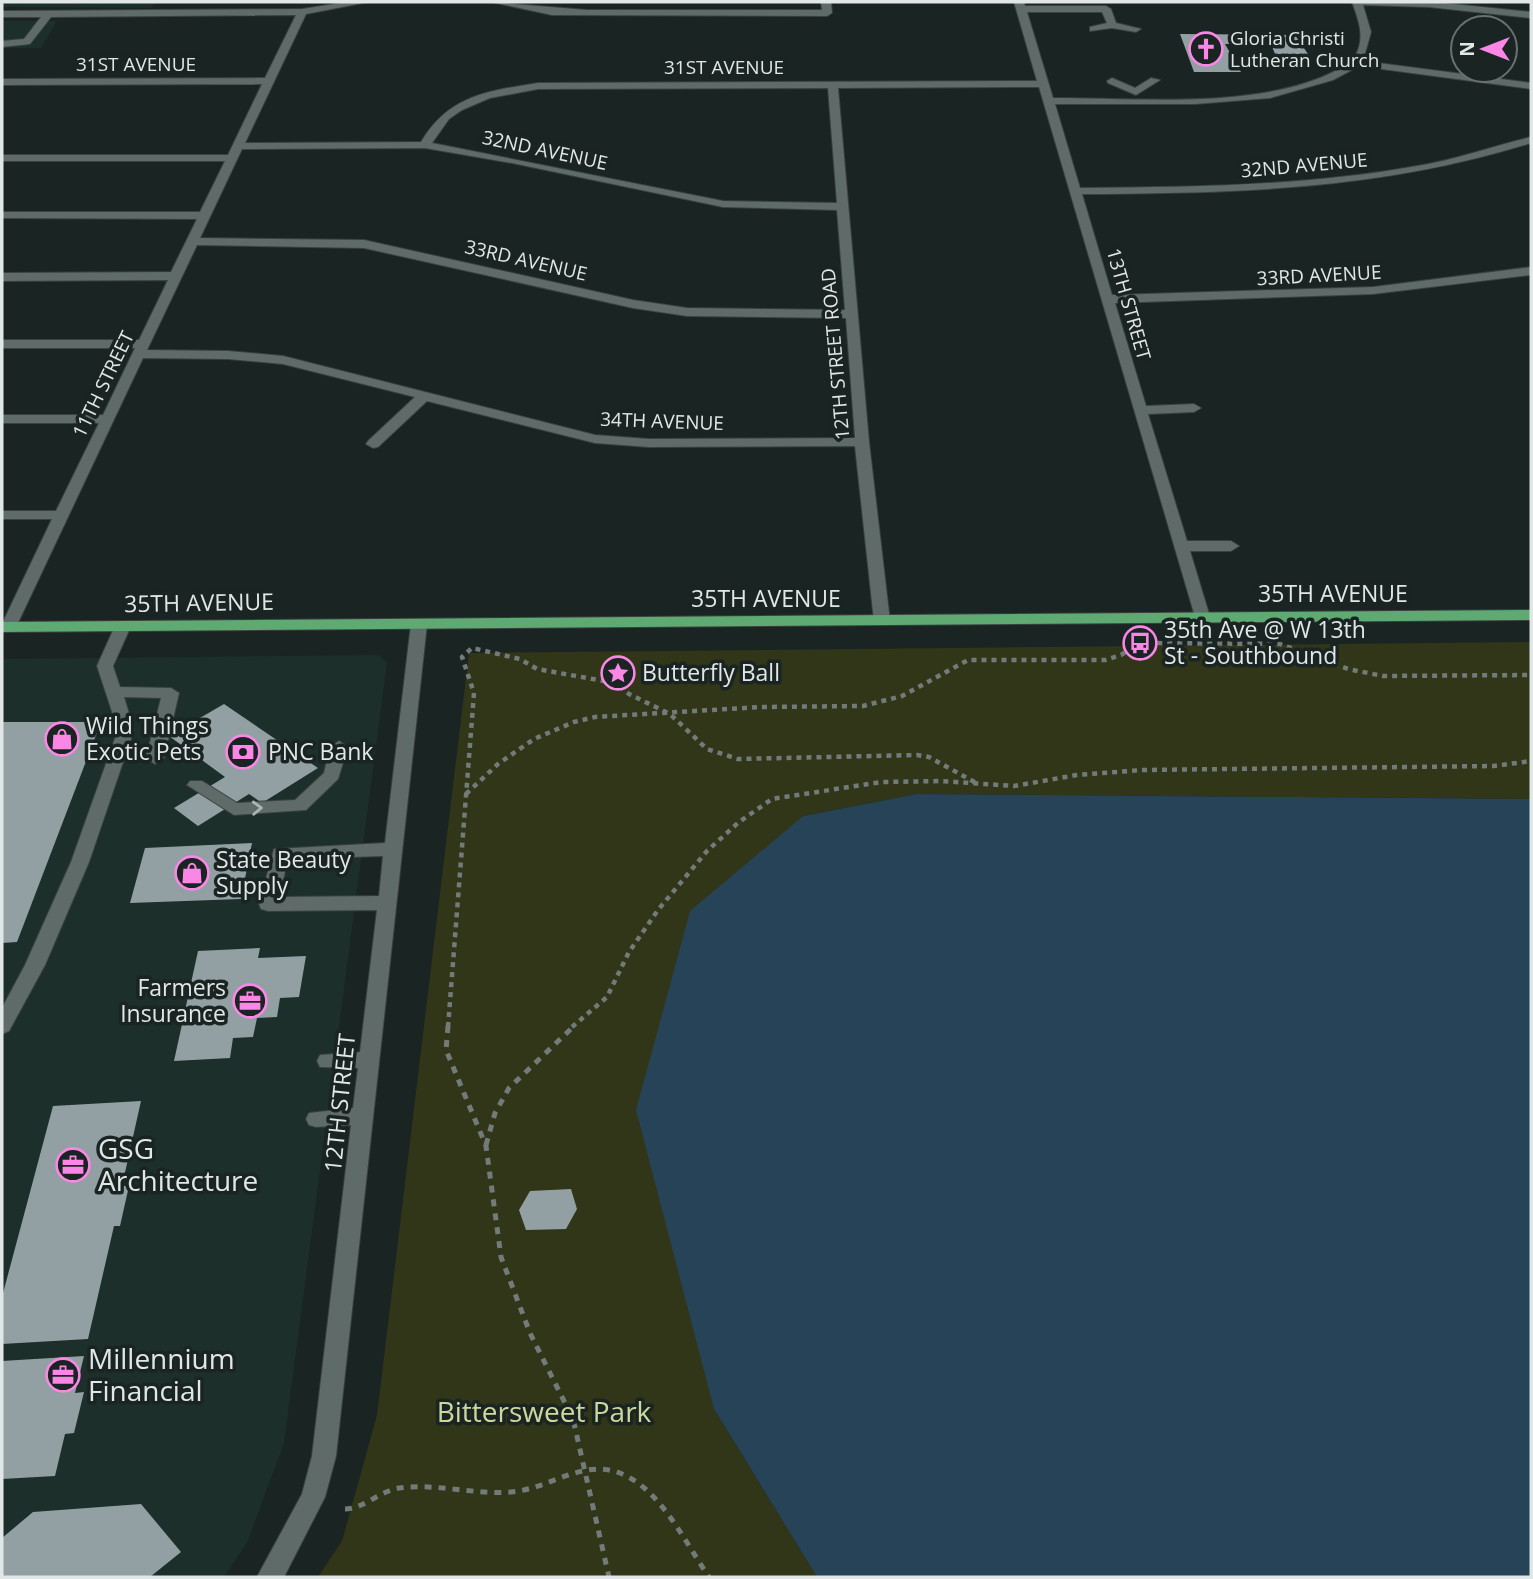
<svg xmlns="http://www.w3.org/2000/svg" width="1533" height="1579" viewBox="0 0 1533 1579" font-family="'Open Sans',sans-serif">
	<rect width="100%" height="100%" fill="#1a2422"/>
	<!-- built -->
	<g fill="#1c2f2b">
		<path d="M2 2H155L151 8 2 7Z"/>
		<path d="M2 21H57L41 48H2Z"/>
		<path d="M379 655 387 663 284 1443 247 1543 224 1577H2V659Z"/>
	</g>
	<!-- green -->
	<path fill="#303617" d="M1531 642V799L917 794 802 816 714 1409 817 1577H318L342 1541 377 1415 469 653Z"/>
	<!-- water -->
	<path fill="#264358" d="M917 794 1531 799V1577H817L714 1409 636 1110 690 911 803 816Z"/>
	<!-- building -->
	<g fill="#93a0a3">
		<path d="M1180 34 1295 35 1308 54H1275L1271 44H1225L1241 72H1194Z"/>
		<path d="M224 704 318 768 262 803 249 794 198 826 174 808 225 777 169 736Z"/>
		<path d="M2 722H101L17 942 2 943Z"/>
		<path d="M252 843 241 899 130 903 145 848Z"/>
		<path d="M260 948 258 958 306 956 299 997 280 998 277 1017 257 1018 253 1037 233 1038 230 1058 174 1061 198 951Z"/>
		<path d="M141 1101 122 1186H129L120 1226H114L88 1339 2 1344V1297L53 1106Z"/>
		<path d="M571 1189 577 1209 566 1229 526 1230 519 1210 530 1191Z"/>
		<path d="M84 1356 75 1393 84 1392 74 1433 65 1434 55 1476 2 1479V1361Z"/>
		<path d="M141 1504 181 1552 150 1577H2V1538L33 1512Z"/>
	</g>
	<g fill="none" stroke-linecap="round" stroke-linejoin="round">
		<defs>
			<g id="minor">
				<path d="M347 2H368L306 14 245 143 421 142C449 95 488 91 538 83L1037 81 1014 2H1024L1025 6H1106L1111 9 1116 23 1141 29 1136 32 1112 28 1090 31V27L1107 23 1102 12H1027L1053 98C1137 98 1262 110 1337 70 1343 66 1351 64 1354 58 1366 39 1359 21 1352 2H1434L1531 12V18L1429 7 1363 5 1371 32 1363 61 1531 83V89L1359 66 1333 80 1270 98 1195 104H1055L1080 188C1193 187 1306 186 1417 166 1456 160 1493 146 1531 137V143C1380 190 1239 193 1082 194L1112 295 1373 287 1531 267V275L1373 294 1115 303 1146 406 1194 404 1201 408 1194 412 1148 414 1187 541H1231L1239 546 1231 551H1190L1210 617 1208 620H1196L1039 87 838 88 869 442 890 621 888 624H876L874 621 855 446 649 447 595 443 427 401 378 447 373 448 366 444 368 441 415 397 283 364 228 359 143 358 16 627 8 632 2 630V624L52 519H2V511H56L99 423H2V415H103L135 348H2V340H139L168 280 2 281V273L171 272 197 219 2 218V212H200L225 161H2V155H228L262 84 2 85V79L265 78 296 15 51 17 30 44 2 47V41L24 39 41 17H2V11L302 9ZM828 88 837 203 723 201 432 143 449 119 462 110 490 98 538 89ZM425 148 512 163 723 207 837 210 845 310 687 308 633 300 364 240 200 238 242 149ZM197 245 364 248 633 308 687 316 846 318 855 438 649 439 595 435 283 356 228 351 147 350Z"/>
				<path d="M491 2 587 10H822L821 2H831L832 13 827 16 552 15Z"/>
				<path d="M1112 78 1135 88 1151 78 1160 80 1136 95 1108 83 1107 81Z"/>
				<path d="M419 619 427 624 336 1456 325 1497 284 1577H257L302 1494 312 1456 351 1125 316 1127 309 1125 306 1119 309 1113 353 1108 358 1068 320 1067 317 1061 320 1055 360 1052 377 910 268 911 261 909 259 904 274 849 385 843 411 624ZM383 856 379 896 279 897 288 859Z"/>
				<path d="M123 621 131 626 113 666 120 687 171 688 179 693 164 758 155 764 146 758 161 698 124 697 134 730 89 862 45 965 9 1031 2 1034V1008L25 965 71 862 118 730 97 666 115 626Z"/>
				<path d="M339 741 348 747 338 779 306 810 234 815 187 785 190 781H202L237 803 295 800 324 773 330 747Z"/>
			</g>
			<path id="major" d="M1531 610V620L2 632V622Z"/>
		</defs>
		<!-- minor casing -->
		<use href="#minor" stroke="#3a4140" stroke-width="2"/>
		<!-- major casing -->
		<use href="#major" stroke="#3a4140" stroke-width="2"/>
		<!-- path-far1 -->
		<g stroke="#737b7a" stroke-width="4.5" stroke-dasharray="5 5" stroke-linecap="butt">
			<path d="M466 794 498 764 534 739 574 722 595 717 761 707 863 706 902 696 968 660H1105L1121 655 1140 643 1280 644 1348 669 1383 676 1531 675"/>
			<path d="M448 1027 474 693 462 657 472 648 520 659 537 669 615 683 629 694 670 714 707 749 738 759 917 755 929 757 978 784"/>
			<path d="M572 1027 607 997 629 952 658 910 707 851 739 822 772 799 881 782 941 781 1014 786 1077 775 1142 770 1494 766 1531 761"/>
		</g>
		<!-- path -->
		<g stroke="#737b7a" stroke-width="5" stroke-dasharray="7 7" stroke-linecap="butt">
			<path d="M448 1026 446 1050 486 1146 501 1257 530 1333 573 1419 609 1577"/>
			<path d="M486 1145 495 1113 509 1088 574 1026"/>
			<path d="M345 1509C363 1509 380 1491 399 1488 437 1483 474 1495 511 1492 538 1490 562 1474 588 1470 648 1460 681 1537 709 1577"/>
		</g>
		<!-- minor -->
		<use href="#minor" fill="#5f6b68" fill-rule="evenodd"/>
		<!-- major -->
		<use href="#major" fill="#5fa972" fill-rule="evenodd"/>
	</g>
	<!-- one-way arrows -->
	<defs><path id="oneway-chevron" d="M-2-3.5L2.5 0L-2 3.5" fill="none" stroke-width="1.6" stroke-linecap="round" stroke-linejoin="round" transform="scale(1.75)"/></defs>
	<use stroke="#acb5b4" href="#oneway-chevron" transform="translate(257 808) rotate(-2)"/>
	<!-- icons -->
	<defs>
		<symbol id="church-ring" viewBox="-11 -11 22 22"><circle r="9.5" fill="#1a2422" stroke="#fa87e6" stroke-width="1.5"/><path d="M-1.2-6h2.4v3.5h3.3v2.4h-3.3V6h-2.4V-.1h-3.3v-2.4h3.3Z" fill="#fa87e6"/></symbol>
		<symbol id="bus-ring" viewBox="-11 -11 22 22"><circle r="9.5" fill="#1a2422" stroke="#fa87e6" stroke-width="1.5"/><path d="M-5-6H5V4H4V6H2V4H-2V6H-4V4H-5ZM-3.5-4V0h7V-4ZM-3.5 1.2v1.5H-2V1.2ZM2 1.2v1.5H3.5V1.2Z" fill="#fa87e6"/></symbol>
		<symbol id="sight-ring" viewBox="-11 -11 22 22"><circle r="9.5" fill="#1a2422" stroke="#fa87e6" stroke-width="1.5"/><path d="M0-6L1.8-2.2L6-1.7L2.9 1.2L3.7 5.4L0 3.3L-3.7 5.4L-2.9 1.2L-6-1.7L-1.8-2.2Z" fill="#fa87e6"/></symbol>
		<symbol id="shop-ring" viewBox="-11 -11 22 22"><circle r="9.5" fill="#1a2422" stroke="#fa87e6" stroke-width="1.5"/><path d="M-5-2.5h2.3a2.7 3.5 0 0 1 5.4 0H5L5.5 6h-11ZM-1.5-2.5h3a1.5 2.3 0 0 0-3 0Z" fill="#fa87e6"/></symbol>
		<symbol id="bank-ring" viewBox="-11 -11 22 22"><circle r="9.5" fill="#1a2422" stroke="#fa87e6" stroke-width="1.5"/><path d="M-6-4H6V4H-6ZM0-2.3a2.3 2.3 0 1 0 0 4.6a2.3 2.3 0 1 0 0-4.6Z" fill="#fa87e6"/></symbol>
		<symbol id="office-ring" viewBox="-11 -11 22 22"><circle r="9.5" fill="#1a2422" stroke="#fa87e6" stroke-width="1.5"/><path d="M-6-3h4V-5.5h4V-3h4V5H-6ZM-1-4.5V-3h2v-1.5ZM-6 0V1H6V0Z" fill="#fa87e6"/></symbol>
	</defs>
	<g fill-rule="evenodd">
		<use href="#church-ring" x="1187" y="30" width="38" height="38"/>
		<use href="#bus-ring" x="1121" y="624" width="38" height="38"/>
		<use href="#sight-ring" x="599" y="654" width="38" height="38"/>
		<use href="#shop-ring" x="43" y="720" width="38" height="38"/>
		<use href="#bank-ring" x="224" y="733" width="38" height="38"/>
		<use href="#shop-ring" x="173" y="854" width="38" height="38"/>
		<use href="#office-ring" x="231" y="982" width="38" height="38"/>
		<use href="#office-ring" x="54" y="1146" width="38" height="38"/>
		<use href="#office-ring" x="44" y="1356" width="38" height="38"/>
	</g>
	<g text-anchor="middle" stroke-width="7" stroke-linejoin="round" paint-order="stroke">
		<!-- far-poi labels -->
		<g font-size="19" fill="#e0e7e6" stroke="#1a2422" text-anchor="start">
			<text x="1230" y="45">Gloria Christi<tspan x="1230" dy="22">Lutheran Church</tspan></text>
		</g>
		<!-- far-street labels -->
		<g font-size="19" fill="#e0e7e6" stroke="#1a2422">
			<text x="136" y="71">31ST AVENUE</text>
			<text x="724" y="74">31ST AVENUE</text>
			<text transform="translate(545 150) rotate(12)" y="7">32ND AVENUE</text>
			<text transform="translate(1304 165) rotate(-5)" y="7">32ND AVENUE</text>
			<text transform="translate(526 260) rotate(13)" y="7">33RD AVENUE</text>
			<text transform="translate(1319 275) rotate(-3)" y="7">33RD AVENUE</text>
			<text transform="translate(1129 304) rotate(74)" y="7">13TH STREET</text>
			<text transform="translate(835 354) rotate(-95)" y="7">12TH STREET ROAD</text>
			<text transform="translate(103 384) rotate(-64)" y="7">11TH STREET</text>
			<text transform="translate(662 421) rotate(2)" y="7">34TH AVENUE</text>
		</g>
		<!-- street labels -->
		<g font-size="23" fill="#e0e7e6" stroke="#1a2422">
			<text x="1333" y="602">35TH AVENUE</text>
			<text x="766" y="607">35TH AVENUE</text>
			<text transform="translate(199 603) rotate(-1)" y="8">35TH AVENUE</text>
			<text transform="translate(340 1103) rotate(-84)" y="8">12TH STREET</text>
		</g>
		<!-- poi labels -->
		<g font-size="23" fill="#e0e7e6" stroke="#1a2422" text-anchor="start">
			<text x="1164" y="638">35th Ave @ W 13th<tspan x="1164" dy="26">St - Southbound</tspan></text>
			<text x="642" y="681">Butterfly Ball</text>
			<text x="86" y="734">Wild Things<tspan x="86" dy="26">Exotic Pets</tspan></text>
			<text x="268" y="760">PNC Bank</text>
			<text x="216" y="868">State Beauty<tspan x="216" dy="26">Supply</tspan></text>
			<text x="226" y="996" text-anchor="end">Farmers<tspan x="226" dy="26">Insurance</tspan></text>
		</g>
		<!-- near-poi labels -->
		<g font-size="28" fill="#e0e7e6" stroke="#1a2422" text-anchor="start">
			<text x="98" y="1159">GSG<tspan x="98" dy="32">Architecture</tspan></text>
			<text x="88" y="1369">Millennium<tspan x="88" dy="32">Financial</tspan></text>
		</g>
		<!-- near-park labels -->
		<g font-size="28" fill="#ccd89c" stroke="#1a2422">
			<text x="544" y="1422">Bittersweet Park</text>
		</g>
	</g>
	<!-- border -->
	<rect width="1533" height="1579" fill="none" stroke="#e0e7e6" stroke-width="7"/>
	<!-- north arrow -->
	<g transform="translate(1484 49) rotate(270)"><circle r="33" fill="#1a2422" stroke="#697270" stroke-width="2"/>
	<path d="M0-5L12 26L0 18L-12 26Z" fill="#fa87e6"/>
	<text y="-10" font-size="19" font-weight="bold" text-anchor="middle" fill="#e0e7e6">N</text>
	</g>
</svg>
